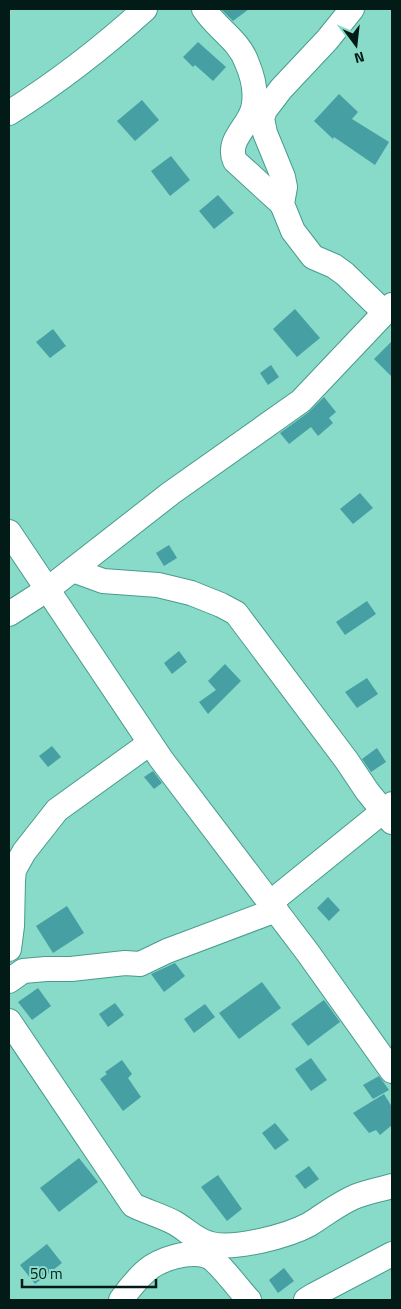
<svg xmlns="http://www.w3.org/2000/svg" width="401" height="1309" viewBox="0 0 401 1309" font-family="'Titillium Web',sans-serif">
	<rect width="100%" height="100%" fill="#88dac9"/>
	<!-- building -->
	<g fill="#469fa3">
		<path d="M221 9H249L233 21Z"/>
		<path d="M198 42 226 67 213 81 195 65 193 67 183 57Z"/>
		<path d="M339 94 358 112 352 119 389 142 375 165 334 137 333 139 314 121Z"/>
		<path d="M142 100 159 120 135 141 117 121Z"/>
		<path d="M171 156 190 180 170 196 151 171Z"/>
		<path d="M218 195 234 213 214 229 199 211Z"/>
		<path d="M295 309 320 338 297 357 273 329Z"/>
		<path d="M53 329 66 346 50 358 36 342Z"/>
		<path d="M392 341V377L374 359Z"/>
		<path d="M271 365 279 377 268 385 260 373Z"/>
		<path d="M324 397 336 412 329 418 333 423 318 436 311 427 289 444 280 433 309 412Z"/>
		<path d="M360 493 373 508 353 524 340 509Z"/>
		<path d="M169 545 177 558 164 566 156 553Z"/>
		<path d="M367 601 376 614 345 635 336 622Z"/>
		<path d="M179 651 187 662 172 674 164 663Z"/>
		<path d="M225 664 241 681 208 714 199 702 216 690 208 681Z"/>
		<path d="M367 678 378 694 357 708 345 692Z"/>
		<path d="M52 746 61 757 48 767 39 756Z"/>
		<path d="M377 748 386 762 371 772 362 759Z"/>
		<path d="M153 771 162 783 154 789 144 777Z"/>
		<path d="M328 897 340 910 329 921 317 908Z"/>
		<path d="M67 906 84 933 53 953 36 926Z"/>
		<path d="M175 963 185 976 164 992 151 974Z"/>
		<path d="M262 982 281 1008 239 1039 219 1013Z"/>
		<path d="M38 988 51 1006 32 1020 18 1002Z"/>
		<path d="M324 1000 340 1022 308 1046 291 1024Z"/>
		<path d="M115 1003 124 1015 108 1027 99 1014Z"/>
		<path d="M205 1004 215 1017 194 1033 184 1019Z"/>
		<path d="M311 1058 327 1080 311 1091 295 1069Z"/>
		<path d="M122 1060 132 1074 128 1078 141 1097 123 1111 100 1079 107 1074 105 1072Z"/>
		<path d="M379 1076 389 1090 373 1099 363 1085Z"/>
		<path d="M384 1094 392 1107V1125L380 1135 376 1130 369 1133 353 1113Z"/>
		<path d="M275 1123 289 1140 275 1150 262 1133Z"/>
		<path d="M79 1158 98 1182 59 1212 40 1188Z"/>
		<path d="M309 1166 319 1179 305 1189 295 1176Z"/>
		<path d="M218 1175 242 1209 227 1221 201 1187Z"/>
		<path d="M47 1244 62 1263 35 1284 20 1265Z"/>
		<path d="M284 1268 294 1281 278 1293 269 1280Z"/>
	</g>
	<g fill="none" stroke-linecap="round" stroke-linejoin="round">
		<defs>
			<g id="minor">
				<path d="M204 9C217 29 239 40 247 63 253 77 257 93 253 109 248 128 226 140 235 161L282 204"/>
				<path d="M352 9 327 40 281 89 265 110 262 118 265 133 283 177 285 187 282 204 293 231 313 257 334 266 345 274 384 312"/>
				<path d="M9 113C58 82 102 48 145 9"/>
				<path d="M9 532 161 759 308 953 392 1071"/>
				<path d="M73 570 103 581 158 585 191 593 221 605 236 613 347 761 367 791 392 822"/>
				<path d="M9 614 48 589 171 493 301 401 392 305"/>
				<path d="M271 902 392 804"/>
				<path d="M9 949 12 926 13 880 14 870 24 852 57 810 150 743"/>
				<path d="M9 981 23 971 46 969H71L125 963 140 964 167 951 276 910"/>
				<path d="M9 1021 133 1205C147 1212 162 1216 175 1223 187 1230 197 1241 211 1244 235 1250 288 1236 310 1224 324 1215 337 1205 352 1198 365 1192 379 1190 392 1186"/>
				<path d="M121 1300C128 1290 136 1280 146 1271 159 1259 189 1250 207 1256 218 1260 240 1291 249 1300"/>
				<path d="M306 1300 314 1295 392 1254"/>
			</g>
		</defs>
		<!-- minor casing -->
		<use href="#minor" stroke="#499c8c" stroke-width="26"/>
		<!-- minor -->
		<use href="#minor" stroke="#fff" stroke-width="24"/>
	</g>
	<!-- border -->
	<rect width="401" height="1309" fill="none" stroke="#021b16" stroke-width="20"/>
	<!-- north arrow -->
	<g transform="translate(356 45) rotate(165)" stroke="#88dac9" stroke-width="4" paint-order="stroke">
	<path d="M0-4L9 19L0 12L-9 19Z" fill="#021b16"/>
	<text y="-8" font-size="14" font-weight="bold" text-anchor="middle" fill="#021b16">N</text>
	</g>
	<!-- scale -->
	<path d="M22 1279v8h134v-8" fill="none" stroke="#021b16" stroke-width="2.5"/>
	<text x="30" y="1279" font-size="15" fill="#021b16" stroke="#88dac9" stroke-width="4" paint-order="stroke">50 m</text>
</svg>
